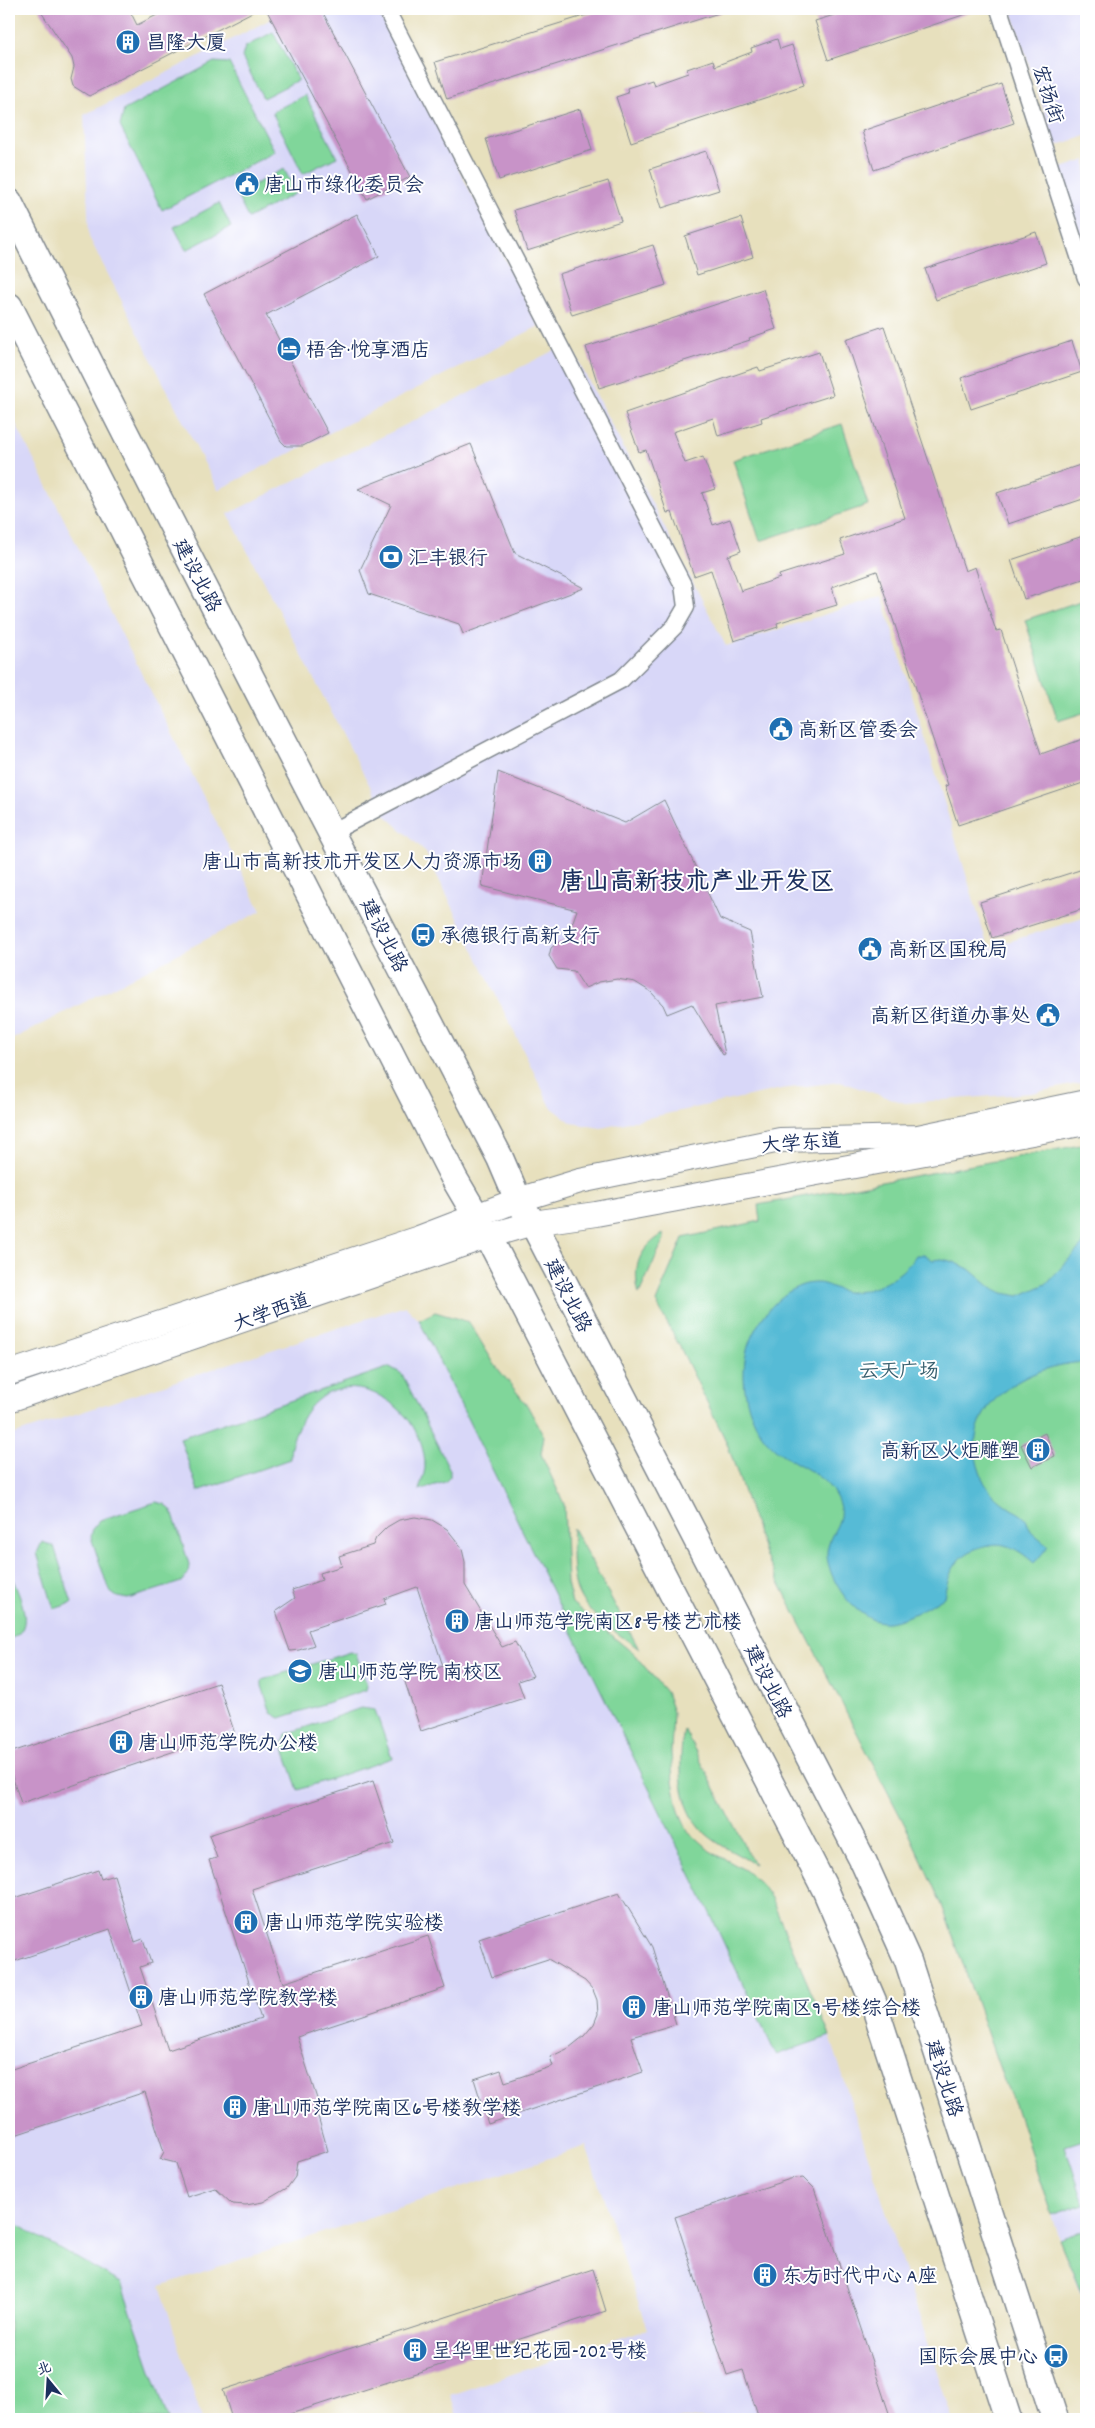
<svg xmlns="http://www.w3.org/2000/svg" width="1095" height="2428" viewBox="0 0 1095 2428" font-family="Dekko,'LXGW WenKai TC',sans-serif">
	<rect width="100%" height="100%" fill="#fff"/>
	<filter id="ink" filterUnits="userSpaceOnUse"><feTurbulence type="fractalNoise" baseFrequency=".02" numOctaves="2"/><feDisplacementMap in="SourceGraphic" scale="10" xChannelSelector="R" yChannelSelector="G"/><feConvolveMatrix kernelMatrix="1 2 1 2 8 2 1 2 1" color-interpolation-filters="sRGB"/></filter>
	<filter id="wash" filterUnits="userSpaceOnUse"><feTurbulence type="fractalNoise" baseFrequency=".0096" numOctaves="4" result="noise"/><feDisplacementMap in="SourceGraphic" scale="20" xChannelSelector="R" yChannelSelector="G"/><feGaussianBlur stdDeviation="1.12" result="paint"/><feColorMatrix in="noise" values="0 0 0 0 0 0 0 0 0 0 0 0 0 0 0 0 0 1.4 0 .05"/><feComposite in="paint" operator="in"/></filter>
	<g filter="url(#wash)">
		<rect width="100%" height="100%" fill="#e7e0bd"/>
		<!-- built -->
		<g fill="#d8d7f8">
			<path d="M291 9H377L539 326 218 490 89 237 84 115Z"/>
			<path d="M1011 9H1086V136L1055 146Z"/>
			<path d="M1086 160V253L1059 169Z"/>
			<path d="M569 343 726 646 882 596 991 957 989 948 1086 917V1082L1032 1093 905 1103 840 1082 781 1089 601 1128 572 1123 551 1107 425 851 385 815 228 514Z"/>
			<path d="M9 410 261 911 9 1041Z"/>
			<path d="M405 1306 419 1320 707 1907 776 2055 830 2036 952 2419H458L450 2395 647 2329 586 2146 160 2286 202 2419H9V1436Z"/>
			<path d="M1086 2139V2309L1059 2239 1032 2157Z"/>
		</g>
		<!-- green -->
		<g fill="#80d69a" stroke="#4e827c">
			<path d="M273 32 298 80 263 98 242 57 245 47Z"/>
			<path d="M214 62 229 63 275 152 162 210 120 126 124 110Z"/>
			<path d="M305 95 337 157 303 174 272 112Z"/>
			<path d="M284 169 296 193 248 218 236 194Z"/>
			<path d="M219 203 231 227 186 250 174 227Z"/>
			<path d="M842 424 868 505 760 541 733 460Z"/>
			<path d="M1086 599V712L1058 721 1025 620Z"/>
			<path d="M1086 1144V2139L1065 2146 1084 2204 1051 2215 1015 2104 1004 2081 942 1905 909 1833 766 1557 727 1443 680 1347 656 1302 683 1238 760 1221 758 1205Z"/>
			<path d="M663 1234 664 1239 639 1294C632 1266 639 1249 663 1234Z"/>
			<path d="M435 1312 469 1322 495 1365 527 1405 544 1436 541 1454 564 1504 567 1583 572 1603 634 1654 666 1692 673 1712 671 1752 673 1782 679 1811 688 1831 710 1851 745 1870 760 1883 771 1898 830 2036 776 2055 707 1907 419 1320Z"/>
			<path d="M390 1367 402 1374 450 1470V1477L445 1482 419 1490C421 1483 424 1475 425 1468 425 1398 330 1352 298 1427 293 1438 290 1447 290 1459L198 1491 180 1438Z"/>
			<path d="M156 1502 165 1504 172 1511 189 1564 188 1574 181 1582 128 1599 117 1597 109 1591 91 1537 93 1528 100 1520Z"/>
			<path d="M573 1528 639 1649C617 1632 581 1613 575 1583 571 1565 572 1546 573 1528Z"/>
			<path d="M42 1542 54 1546 72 1603 54 1609 37 1553Z"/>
			<path d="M9 1569C16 1591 40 1629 9 1639Z"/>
			<path d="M350 1652 356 1654 367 1685 366 1690 280 1718 271 1713 262 1686V1680Z"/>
			<path d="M361 1708 375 1710 392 1758 298 1790 283 1746 286 1734Z"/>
			<path d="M684 1729 754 1864C738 1854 718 1845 705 1833 678 1808 678 1762 684 1729Z"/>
			<path d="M9 2220 121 2283 168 2419H9Z"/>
			<path d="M1086 2230V2294L1082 2295 1059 2239Z"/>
		</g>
		<!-- water -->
		<path fill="#57bbd6" stroke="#39759a" d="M1086 1241V1362C1028 1364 956 1405 980 1472 985 1489 997 1499 1011 1509 1015 1511 1021 1514 1024 1517 1028 1521 1028 1527 1031 1531 1036 1536 1043 1541 1049 1546L1034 1563C1025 1555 1016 1548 1004 1545 997 1543 988 1545 981 1547 957 1554 948 1573 944 1597 928 1606 908 1619 889 1622 859 1626 826 1579 827 1552 829 1529 850 1521 835 1495 822 1471 793 1465 773 1447 744 1421 735 1367 754 1332 765 1310 790 1282 817 1283 826 1283 836 1290 846 1292 872 1294 902 1277 916 1255H924L933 1260 942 1259 954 1262 969 1269 989 1286 1003 1293 1019 1296 1046 1284Z"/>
		<g id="blocks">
			<!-- building -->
			<g fill="#c893c8">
				<path d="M39 9H129L137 25 169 9H258L89 96 73 86 71 79 74 67 72 58Z"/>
				<path d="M266 9H321L410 177 367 199Z"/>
				<path d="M606 9H722V12L447 99 435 62Z"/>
				<path d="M853 9H971L972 12 828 60 815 21Z"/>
				<path d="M777 39 780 49 792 45 804 85 631 142 616 97 628 93 627 88 652 80 654 85 688 73 687 69 713 60 715 66 752 52 751 48Z"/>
				<path d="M1001 84 1014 123 874 170 862 131Z"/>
				<path d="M580 109 592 150 499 180 486 139Z"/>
				<path d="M706 151 719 190 662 208 650 169Z"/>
				<path d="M608 181 621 221 527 251 514 210Z"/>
				<path d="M357 214 379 256 266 315 328 433 303 446H286L281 441 204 294Z"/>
				<path d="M741 218 753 257 697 275 685 236Z"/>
				<path d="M1036 232 1046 263 936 300 925 269Z"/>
				<path d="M653 245 666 285 572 315 559 274Z"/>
				<path d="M763 289 776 329 749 338 750 340 599 388 586 347Z"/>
				<path d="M884 326 965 571 975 567 996 631 1001 630 1041 754 1086 738V782L958 825 945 786 948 785 877 571 832 587 837 605 777 623 778 627 734 641 711 570 694 576 672 512 667 513 646 450 639 452 625 413 758 367 760 371 819 352 833 395 761 418 762 422 718 436 713 418 673 432 685 463 703 457 715 489 702 493 713 525 730 519 741 551 728 556 741 591 780 578 779 575 845 554 840 540 905 518 846 339Z"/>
				<path d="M1072 341 1082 372 971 409 961 378Z"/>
				<path d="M471 444 515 553 584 588 463 634 459 624 369 594 360 570 391 505 358 489Z"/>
				<path d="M1086 463V498L1008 524 997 493Z"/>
				<path d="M1086 535V578L1024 599 1011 560Z"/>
				<path d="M498 772 625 823 664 800 720 919 750 932 763 997 715 1006 725 1054 723 1055 692 1004 667 1014 663 1005 651 992 635 982 617 979 599 982 585 988 574 971 557 969 549 956 551 948 557 943 566 941 577 910 482 886Z"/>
				<path d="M1086 868V908L992 938 980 902Z"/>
				<path d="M1045 1433 1055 1456 1032 1467 1021 1445Z"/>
				<path d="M415 1517 432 1520 447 1529 455 1539 462 1549 465 1562V1585L502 1647 515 1642 533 1676 518 1681 524 1698 421 1731 404 1679 443 1666 417 1587 384 1599 386 1604 308 1630 314 1645 299 1650 290 1651 276 1611 295 1598 292 1590 322 1580 320 1573 342 1566 339 1556 373 1545 376 1538 387 1527 399 1520Z"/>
				<path d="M218 1683 234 1731 21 1803 9 1767V1753Z"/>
				<path d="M373 1781 394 1843 252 1889 283 1983 428 1936 445 1988 297 2037 320 2108 317 2113 328 2151 297 2161 295 2177 287 2188 263 2202 246 2205 232 2204 215 2188 187 2197 176 2163 160 2159 164 2152 145 2092 9 2137V2070L142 2026 110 1929 9 1963V1900L98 1870 101 1879 114 1875 135 1942 143 1939 151 1963 140 1967 168 2050 261 2019 209 1860 217 1858 209 1835Z"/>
				<path d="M619 1893 652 1947 676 2024 631 2037 643 2072 488 2124 474 2079 501 2070 505 2082 553 2066 550 2057 569 2048 584 2036 594 2024 598 2014 597 2000 593 1990 585 1981 548 1959 492 1977 479 1939Z"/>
				<path d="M803 2177 814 2188 891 2419H759L743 2370 727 2375 675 2217 790 2179Z"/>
				<path d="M593 2269 606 2311 275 2419H232L223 2390Z"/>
			</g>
		</g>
	</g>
	<g filter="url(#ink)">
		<use href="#blocks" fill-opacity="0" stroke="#81888e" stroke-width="1"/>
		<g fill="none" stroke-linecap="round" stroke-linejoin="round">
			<defs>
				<g id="street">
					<path d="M999 9 1086 278"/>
					<path d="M332 832 621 680 675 626 686 607 683 585 386 9"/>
				</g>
				<g id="secondary">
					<path d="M9 1373 419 1238 518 1200 580 1181 780 1140 918 1137 1086 1102"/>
					<path d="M9 1400 488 1236 533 1223 596 1214 1086 1123"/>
				</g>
				<g id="primary">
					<path d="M9 202C168 522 335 839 500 1158L518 1200 533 1223 864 1863 908 1961 1055 2419"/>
					<path d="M9 306 454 1178 488 1236 825 1889 873 2001 1008 2419"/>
				</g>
			</defs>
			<!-- street casing -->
			<use href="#street" stroke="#81888e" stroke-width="19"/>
			<!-- secondary casing -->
			<use href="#secondary" stroke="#81888e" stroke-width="26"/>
			<!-- primary casing -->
			<use href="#primary" stroke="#81888e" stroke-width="29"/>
			<!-- street -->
			<use href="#street" stroke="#fff" stroke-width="16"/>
			<!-- secondary -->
			<use href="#secondary" stroke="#fff" stroke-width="24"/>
			<!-- primary -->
			<use href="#primary" stroke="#fff" stroke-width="26"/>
		</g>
	</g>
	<!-- icons -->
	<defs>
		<symbol id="building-disc" viewBox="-11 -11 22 22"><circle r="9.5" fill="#1f6fb2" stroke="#fff"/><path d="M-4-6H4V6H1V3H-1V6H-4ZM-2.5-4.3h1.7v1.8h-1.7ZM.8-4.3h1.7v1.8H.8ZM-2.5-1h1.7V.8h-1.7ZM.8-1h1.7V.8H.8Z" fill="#fff"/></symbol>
		<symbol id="civic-disc" viewBox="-11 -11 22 22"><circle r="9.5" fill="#1f6fb2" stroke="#fff"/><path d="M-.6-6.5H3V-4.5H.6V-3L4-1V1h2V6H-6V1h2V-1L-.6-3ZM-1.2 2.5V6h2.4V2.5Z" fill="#fff"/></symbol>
		<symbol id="hotel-disc" viewBox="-11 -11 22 22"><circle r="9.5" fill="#1f6fb2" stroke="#fff"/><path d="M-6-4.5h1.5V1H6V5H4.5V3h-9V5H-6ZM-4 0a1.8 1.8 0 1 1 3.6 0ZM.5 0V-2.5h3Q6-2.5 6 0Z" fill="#fff"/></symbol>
		<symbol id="bank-disc" viewBox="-11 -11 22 22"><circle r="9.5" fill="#1f6fb2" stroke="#fff"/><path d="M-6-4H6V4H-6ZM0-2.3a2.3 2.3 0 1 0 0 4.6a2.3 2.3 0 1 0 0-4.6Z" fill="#fff"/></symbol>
		<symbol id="bus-disc" viewBox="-11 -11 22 22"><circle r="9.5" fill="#1f6fb2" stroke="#fff"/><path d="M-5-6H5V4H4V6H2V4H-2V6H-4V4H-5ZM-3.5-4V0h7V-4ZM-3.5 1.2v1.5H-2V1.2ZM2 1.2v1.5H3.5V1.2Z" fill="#fff"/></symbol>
		<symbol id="university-disc" viewBox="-11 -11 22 22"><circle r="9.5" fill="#1f6fb2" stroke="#fff"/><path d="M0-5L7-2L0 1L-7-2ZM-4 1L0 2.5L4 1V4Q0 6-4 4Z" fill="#fff"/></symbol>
	</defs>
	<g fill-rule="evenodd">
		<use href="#building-disc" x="114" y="28" width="28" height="28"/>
		<use href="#civic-disc" x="233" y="170" width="28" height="28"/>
		<use href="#hotel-disc" x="275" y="335" width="28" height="28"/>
		<use href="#bank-disc" x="377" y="543" width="28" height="28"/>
		<use href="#civic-disc" x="767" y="715" width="28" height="28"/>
		<use href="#building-disc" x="526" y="847" width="28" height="28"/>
		<use href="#bus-disc" x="409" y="921" width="28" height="28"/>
		<use href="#civic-disc" x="856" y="935" width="28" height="28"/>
		<use href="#civic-disc" x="1034" y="1001" width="28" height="28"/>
		<use href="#building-disc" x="1024" y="1436" width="28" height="28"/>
		<use href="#building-disc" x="443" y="1607" width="28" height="28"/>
		<use href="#university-disc" x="286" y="1657" width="28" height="28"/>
		<use href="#building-disc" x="107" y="1728" width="28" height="28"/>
		<use href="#building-disc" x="232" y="1908" width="28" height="28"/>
		<use href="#building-disc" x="127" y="1983" width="28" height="28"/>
		<use href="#building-disc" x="620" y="1993" width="28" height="28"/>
		<use href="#building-disc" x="221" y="2093" width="28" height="28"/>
		<use href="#building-disc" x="751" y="2261" width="28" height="28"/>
		<use href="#building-disc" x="401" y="2336" width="28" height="28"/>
		<use href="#bus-disc" x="1042" y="2342" width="28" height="28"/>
	</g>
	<g text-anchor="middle" stroke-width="4" stroke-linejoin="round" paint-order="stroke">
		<!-- poi labels -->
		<g font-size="20" fill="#1b2f5e" stroke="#fff" text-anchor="start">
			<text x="146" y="49">昌隆大厦</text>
			<text x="264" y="191">唐山市绿化委员会</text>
			<text x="306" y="356">梧舍·悦享酒店</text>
			<text x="408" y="564">汇丰银行</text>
			<text x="798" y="736">高新区管委会</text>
			<text x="522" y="868" text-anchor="end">唐山市高新技术开发区人力资源市场</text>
			<text x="440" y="942">承德银行高新支行</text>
			<text x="888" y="956">高新区国税局</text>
			<text x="1030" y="1022" text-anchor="end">高新区街道办事处</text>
			<text x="1020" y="1457" text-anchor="end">高新区火炬雕塑</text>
			<text x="474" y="1628">唐山师范学院南区8号楼艺术楼</text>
			<text x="318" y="1678">唐山师范学院 南校区</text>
			<text x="138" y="1749">唐山师范学院办公楼</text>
			<text x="264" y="1929">唐山师范学院实验楼</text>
			<text x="158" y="2004">唐山师范学院教学楼</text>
			<text x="652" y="2014">唐山师范学院南区9号楼综合楼</text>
			<text x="252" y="2114">唐山师范学院南区6号楼教学楼</text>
			<text x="782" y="2282">东方时代中心 A座</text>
			<text x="432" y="2357">呈华里世纪花园-202号楼</text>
			<text x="1038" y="2363" text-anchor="end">国际会展中心</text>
		</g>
		<!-- street labels -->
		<g font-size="20" fill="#1b2f5e" stroke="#fff">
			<text transform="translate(1049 94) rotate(72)" y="7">宏扬街</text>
			<text transform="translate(198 575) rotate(62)" y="7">建设北路</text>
			<text transform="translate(385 935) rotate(63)" y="7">建设北路</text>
			<text transform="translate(801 1142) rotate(-4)" y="7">大学东道</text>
			<text transform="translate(569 1295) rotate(63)" y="7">建设北路</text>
			<text transform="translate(271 1311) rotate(-19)" y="7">大学西道</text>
			<text transform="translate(769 1681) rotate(63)" y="7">建设北路</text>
			<text transform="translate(945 2078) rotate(72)" y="7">建设北路</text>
		</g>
		<!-- park labels -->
		<g font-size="20" fill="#396170" stroke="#fff">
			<text x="899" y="1377">云天广场</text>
		</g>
		<!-- district labels -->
		<g font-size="25" font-weight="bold" fill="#1b2f5e" stroke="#fff">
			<text x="697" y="889">唐山高新技术产业开发区</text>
		</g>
	</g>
	<!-- margin -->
	<rect width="1095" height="2428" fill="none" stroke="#fff" stroke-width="30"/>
	<!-- north arrow -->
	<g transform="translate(48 2380) rotate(342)" stroke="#ffffff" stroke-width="4" paint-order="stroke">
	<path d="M0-4L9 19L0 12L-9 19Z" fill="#1b2f5e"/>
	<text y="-8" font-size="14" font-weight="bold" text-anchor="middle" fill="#1b2f5e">北</text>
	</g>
</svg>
